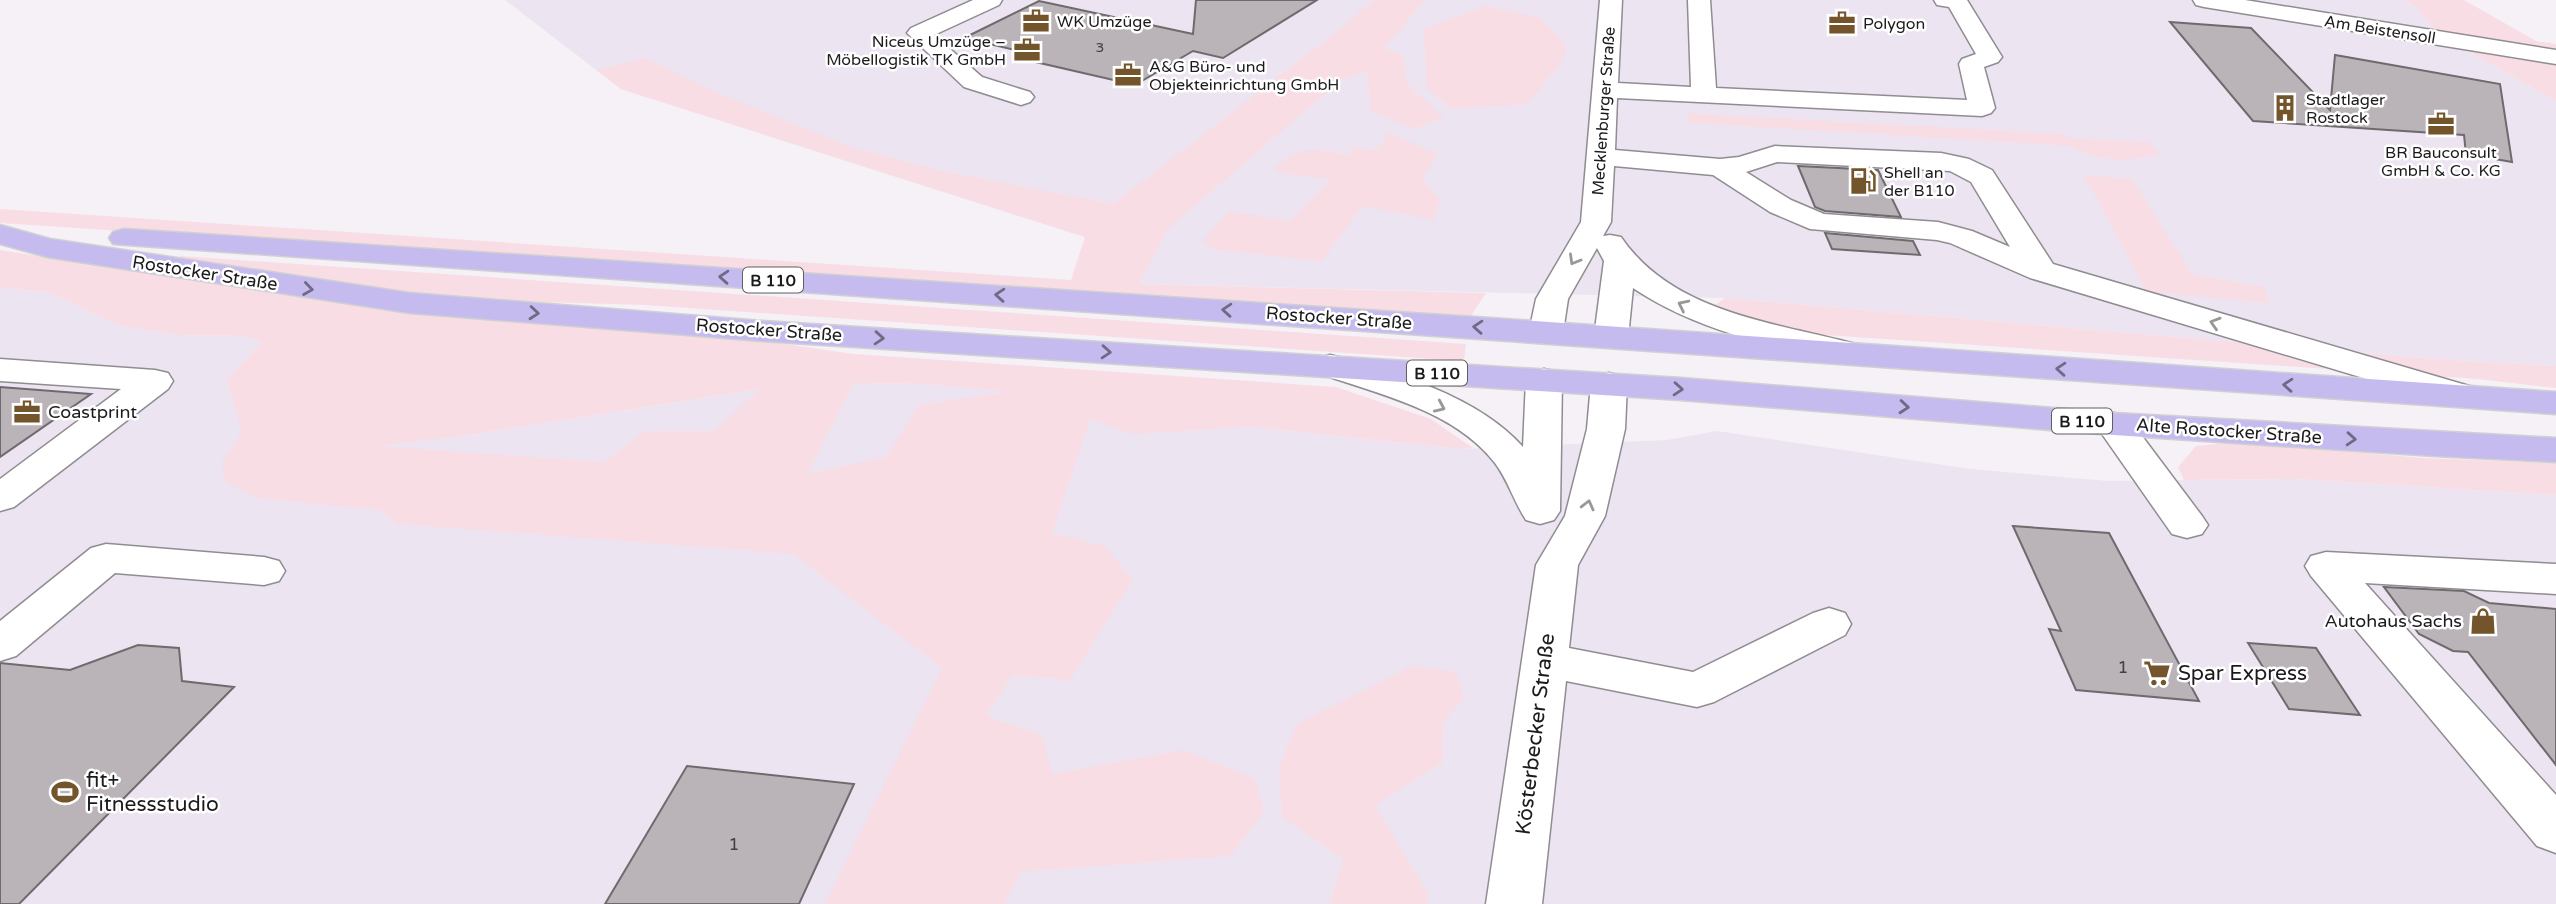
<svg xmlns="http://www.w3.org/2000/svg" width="2556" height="904" viewBox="0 0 2556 904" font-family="'Varela Round',sans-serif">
	<rect width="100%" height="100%" fill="#f5f1f7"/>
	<!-- built -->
	<g fill="#ece4f0">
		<path d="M505 0H2405L2416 7 2437 33 2556 101V366L2423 358 1725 298 1139 284 1085 237 621 89Z"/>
		<path d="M0 288 48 292 120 326 177 335 244 336 287 346 463 436 805 382 924 384 1011 392 1133 433 1251 427 1459 449 1667 440 1717 431 1970 469 2108 481 2296 479 2556 495V904H0Z"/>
	</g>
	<!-- green -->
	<g fill="#f9dde4" fill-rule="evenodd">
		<path d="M1373 0H1425L1384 48 1403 55 1407 84 1444 118 1413 129 1371 111 1367 71 1341 80 1167 230 1139 284 1486 293 1469 319 0 223V209L1071 280 1085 237 621 89 596 70 645 58 709 89 848 146 938 170 1113 204 1344 26Z"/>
		<path d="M2405 0H2464L2536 41 2556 44V101L2437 33 2416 7Z"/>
		<path d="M1485 6 1540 18 1566 45 1564 59 1527 104 1451 109 1427 88 1424 29Z"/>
		<path d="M1688 113 2064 134 2069 138 2149 142 2160 154C2128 162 2100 163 2071 146L1689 123Z"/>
		<path d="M1389 133 1438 154 1422 178 1440 200 1434 220 1362 206 1322 261 1215 250 1202 242 1229 211 1290 221 1331 179 1286 174 1274 169C1298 143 1317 150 1349 155L1352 147 1376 150Z"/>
		<path d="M2084 175 2132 179 2192 274 2264 287 2269 303 2147 292Z"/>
		<path d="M0 250 291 296 426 313 716 334 854 354 1336 387 1431 419 1473 448 1459 449 1251 427 1133 434 1090 419 1052 533 1104 546 1133 579 1070 680 1012 675 986 716 1042 735 1052 774 1184 750 1255 779 1264 812 1230 856 1021 872 1004 904H825L942 668 793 554 398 524 380 510 258 498 225 482 222 462 242 432 227 380 263 341 244 336 177 335 120 326 48 292 0 288ZM854 383 925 384 1007 392 919 405 886 457 807 474ZM760 389 714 431H645L605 462 376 446 463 436Z"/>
		<path d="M181 256 1466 344 1464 361 645 305 470 300 383 293 174 260Z"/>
		<path d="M1725 298 2423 358 2556 366V388L2478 379 1825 335 1767 327 1709 309Z"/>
		<path d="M2237 442 2423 458 2556 463V495L2296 479 2184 480 2178 467 2196 446Z"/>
		<path d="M1412 666 1456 672 1464 698 1443 722V762L1375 805 1429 896 1427 904H1330L1343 859 1282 817 1279 768 1297 724Z"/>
	</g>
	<!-- building -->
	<g fill="#bab4b8" stroke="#6f6a6d" stroke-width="2">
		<path d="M1196 0H1317L1223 58 1193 51 1135 85 1027 60 1036 55 964 38 1039 1 1193 34Z"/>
		<path d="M2170 22 2251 28 2330 110 2335 55 2500 84 2512 162 2466 154 2464 135 2253 121Z"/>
		<path d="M1798 166 1878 170 1901 217 1825 211 1815 207Z"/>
		<path d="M1825 233 1913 241 1920 255 1832 249Z"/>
		<path d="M0 387 91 394 0 457Z"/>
		<path d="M2013 526 2109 533 2199 701 2076 690 2049 629 2061 631Z"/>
		<path d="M2384 587 2464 591 2489 603 2556 609V765L2468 652 2453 651 2419 634Z"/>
		<path d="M2248 643 2316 648 2360 715 2289 709Z"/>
		<path d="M138 645 179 648 182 681 234 687 19 904H0V663L70 670Z"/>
		<path d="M687 766 854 784 799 904H605Z"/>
	</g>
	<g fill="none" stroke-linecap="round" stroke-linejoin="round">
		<defs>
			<g id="minor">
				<path d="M973 0H1002L999 5 934 35 982 77 1030 92 1034 97 1030 102 1021 105 964 87 907 33 911 28Z"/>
				<path d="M1600 0H1622L1618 83 1691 87 1688 0H1710L1716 88 1967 100 1959 64 1962 59 1976 54 1949 7 1937 5 1934 0H1967L2002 57 1998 62 1984 67 1995 108 1991 113 1982 116 1617 98 1615 150 1720 159 1739 157 1775 146 1941 153 1969 159 1992 170 2053 264 2476 388 2481 396 2476 404 2463 407 2450 404 2030 278 1950 243 1937 240 1810 229 1770 212 1713 175 1614 166 1611 222 1603 236 1610 235 1621 237C1672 312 1771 322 1852 343L1857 350 1852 357 1840 360C1767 345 1696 330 1633 288L1628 337 1623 344 1611 347 1599 344 1594 337 1604 261 1597 248 1568 299 1563 332 1558 339 1546 342 1534 339 1529 332 1536 299 1581 222ZM1777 162 1950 171 1971 182 2010 247 1972 231 1938 222 1824 214 1791 200 1746 172Z"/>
				<path d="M2193 0H2245L2556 50V64L2204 7 2196 5Z"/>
				<path d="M1330 355C1393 371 1478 396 1523 447L1526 380 1531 372 1544 369 1557 372 1562 380 1560 511 1554 520 1540 524 1526 520C1514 502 1508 480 1495 463 1454 410 1378 394 1318 373L1312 366 1318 359Z"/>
				<path d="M0 359 155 370 168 373 173 381 168 389 14 507 0 511V479L121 389 0 381Z"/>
				<path d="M1609 373 1622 376 1627 384 1625 429 1605 516 1578 565 1569 648 1693 672 1813 613 1829 608 1845 613 1851 624 1845 635 1714 702 1697 707 1566 681 1542 904H1486L1536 565 1565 516 1587 429 1591 384 1596 376Z"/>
				<path d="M2114 413 2127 416 2202 516 2208 525 2202 534 2187 538 2172 534 2095 424 2101 416Z"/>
				<path d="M106 544 264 557 279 561 285 571 279 581 264 585 115 573 16 656 0 661V621L91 548Z"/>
				<path d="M2326 552 2556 564V594L2365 583 2556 795V853L2537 846 2311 576 2305 566 2311 556Z"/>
			</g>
			<g id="major">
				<path d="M0 225 50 239 410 293 762 321 1681 378 2114 413 2556 438V462L2435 456 2114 435 1681 400 762 341 410 313 47 257 0 244Z"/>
				<path d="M124 229 1490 318 2556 392V414L113 244 109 238 113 232Z"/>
			</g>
		</defs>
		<!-- minor casing -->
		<use href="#minor" stroke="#908c91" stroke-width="3"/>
		<!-- major casing -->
		<use href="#major" stroke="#d1d1d2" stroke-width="3"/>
		<!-- minor -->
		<use href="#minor" fill="#fff" fill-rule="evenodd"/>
		<!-- major -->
		<use href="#major" fill="#c6bbee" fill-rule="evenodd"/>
	</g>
	<!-- one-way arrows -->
	<defs><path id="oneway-chevron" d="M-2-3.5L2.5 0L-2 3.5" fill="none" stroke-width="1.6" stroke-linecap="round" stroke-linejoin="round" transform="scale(1.75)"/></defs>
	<g stroke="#989899">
		<use href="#oneway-chevron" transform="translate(1574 260) rotate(120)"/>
		<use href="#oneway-chevron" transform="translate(1683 305) rotate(-154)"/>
		<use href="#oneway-chevron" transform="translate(2215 323) rotate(-163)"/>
		<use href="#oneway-chevron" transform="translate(1440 407) rotate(24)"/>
		<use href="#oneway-chevron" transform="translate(1588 505) rotate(-76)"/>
	</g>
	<g stroke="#706a85">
		<use href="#oneway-chevron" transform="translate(724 277) rotate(-176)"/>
		<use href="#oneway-chevron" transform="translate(308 289) rotate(8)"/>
		<use href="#oneway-chevron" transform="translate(1000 295) rotate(-176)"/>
		<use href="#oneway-chevron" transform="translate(1227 310) rotate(-176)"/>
		<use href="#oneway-chevron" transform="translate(534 313) rotate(5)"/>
		<use href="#oneway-chevron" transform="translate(1478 327) rotate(-176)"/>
		<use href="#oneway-chevron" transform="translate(879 338) rotate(4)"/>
		<use href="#oneway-chevron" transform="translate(1106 352) rotate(4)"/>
		<use href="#oneway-chevron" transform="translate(2061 369) rotate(-176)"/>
		<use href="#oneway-chevron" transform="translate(2288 385) rotate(-176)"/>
		<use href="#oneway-chevron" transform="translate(1678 389) rotate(4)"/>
		<use href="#oneway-chevron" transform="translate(1904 407) rotate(5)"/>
		<use href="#oneway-chevron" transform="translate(2351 439) rotate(4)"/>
	</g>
	<!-- icons -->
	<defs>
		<symbol id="office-bare" viewBox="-9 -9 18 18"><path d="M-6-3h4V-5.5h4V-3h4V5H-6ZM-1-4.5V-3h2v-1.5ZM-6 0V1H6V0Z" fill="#74542a" stroke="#fff" stroke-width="2.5" paint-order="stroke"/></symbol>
		<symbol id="building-bare" viewBox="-9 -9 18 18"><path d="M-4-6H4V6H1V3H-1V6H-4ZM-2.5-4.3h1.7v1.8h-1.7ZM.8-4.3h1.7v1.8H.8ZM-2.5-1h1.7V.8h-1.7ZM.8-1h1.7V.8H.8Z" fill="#74542a" stroke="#fff" stroke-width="2.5" paint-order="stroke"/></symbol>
		<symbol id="fuel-bare" viewBox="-9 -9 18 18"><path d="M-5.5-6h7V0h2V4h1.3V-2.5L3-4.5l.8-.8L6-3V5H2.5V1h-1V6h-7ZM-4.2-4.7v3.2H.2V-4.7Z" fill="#74542a" stroke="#fff" stroke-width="2.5" paint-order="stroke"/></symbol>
		<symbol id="shop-bare" viewBox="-9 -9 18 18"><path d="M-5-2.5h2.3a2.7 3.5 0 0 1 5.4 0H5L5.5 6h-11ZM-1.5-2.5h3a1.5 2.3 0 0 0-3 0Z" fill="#74542a" stroke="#fff" stroke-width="2.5" paint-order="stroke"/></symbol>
		<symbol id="supermarket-bare" viewBox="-9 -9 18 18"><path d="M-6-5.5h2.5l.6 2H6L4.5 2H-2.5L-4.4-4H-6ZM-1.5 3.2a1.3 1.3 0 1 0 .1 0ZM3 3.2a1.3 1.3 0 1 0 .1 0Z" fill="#74542a" stroke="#fff" stroke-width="2.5" paint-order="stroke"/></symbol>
		<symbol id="stadium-bare" viewBox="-9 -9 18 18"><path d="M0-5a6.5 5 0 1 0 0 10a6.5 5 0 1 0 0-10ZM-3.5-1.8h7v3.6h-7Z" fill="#74542a" stroke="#fff" stroke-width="2.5" paint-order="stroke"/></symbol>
	</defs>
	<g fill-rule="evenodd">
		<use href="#office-bare" x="1017" y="2" width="38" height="38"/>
		<use href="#office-bare" x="1823" y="4" width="38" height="38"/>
		<use href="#office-bare" x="1008" y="31" width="38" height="38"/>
		<use href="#office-bare" x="1109" y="56" width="38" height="38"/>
		<use href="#building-bare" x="2266" y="89" width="38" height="38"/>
		<use href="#office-bare" x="2422" y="105" width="38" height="38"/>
		<use href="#fuel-bare" x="1844" y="162" width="38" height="38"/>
		<use href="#office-bare" x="8" y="393" width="38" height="38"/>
		<use href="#shop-bare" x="2464" y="602" width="38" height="38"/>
		<use href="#supermarket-bare" x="2138" y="654" width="38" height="38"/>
		<use href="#stadium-bare" x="46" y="773" width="38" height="38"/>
	</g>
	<g text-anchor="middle" stroke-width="5" stroke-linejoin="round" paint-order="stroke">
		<!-- number labels -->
		<g font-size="14" fill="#434043">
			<text x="1100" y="52">3</text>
		</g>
		<!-- far-poi labels -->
		<g font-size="16" fill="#1b1a1c" stroke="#fff" text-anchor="start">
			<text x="1057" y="27">WK Umzüge</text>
			<text x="1863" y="29">Polygon</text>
			<text x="1006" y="47" text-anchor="end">Niceus Umzüge –<tspan x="1006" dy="18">Möbellogistik TK GmbH</tspan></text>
			<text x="1149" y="72">A&amp;G Büro- und<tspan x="1149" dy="18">Objekteinrichtung GmbH</tspan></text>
			<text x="2306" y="105">Stadtlager<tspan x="2306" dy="18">Rostock</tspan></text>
			<text x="2441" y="158" text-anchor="middle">BR Bauconsult<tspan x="2441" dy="18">GmbH &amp; Co. KG</tspan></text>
			<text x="1884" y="178">Shell an<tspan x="1884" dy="18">der B110</tspan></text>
		</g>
		<!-- far-street labels -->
		<g font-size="16" fill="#1b1a1c" stroke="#fff">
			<text transform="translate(2380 29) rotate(9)" y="6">Am Beistensoll</text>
			<text transform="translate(1603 111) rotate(-86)" y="6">Mecklenburger Straße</text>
		</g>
		<!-- shield labels -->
		<g fill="#fff" stroke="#5f5f60" stroke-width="2">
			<rect x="743" y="267.5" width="60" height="25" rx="5"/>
			<rect x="1407" y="360.5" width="60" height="25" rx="5"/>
			<rect x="2052" y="408.5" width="60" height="25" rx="5"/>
		</g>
		<g font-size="16" font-weight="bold" fill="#1b1a1c">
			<text x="773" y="286">B 110</text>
			<text x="1437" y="379">B 110</text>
			<text x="2082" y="427">B 110</text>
		</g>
		<!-- street labels -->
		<g font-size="18" fill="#1b1a1c" stroke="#fff">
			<text transform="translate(205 273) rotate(9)" y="6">Rostocker Straße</text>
			<text transform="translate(1339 318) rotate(4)" y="6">Rostocker Straße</text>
			<text transform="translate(769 330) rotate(4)" y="6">Rostocker Straße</text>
			<text transform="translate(2229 431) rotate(4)" y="6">Alte Rostocker Straße</text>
		</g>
		<!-- poi labels -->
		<g font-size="18" fill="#1b1a1c" stroke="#fff" text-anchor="start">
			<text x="48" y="418">Coastprint</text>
			<text x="2462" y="627" text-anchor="end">Autohaus Sachs</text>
		</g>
		<!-- near-number labels -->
		<g font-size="18" fill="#434043">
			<text x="2123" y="673">1</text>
			<text x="734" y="850">1</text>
		</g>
		<!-- near-poi labels -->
		<g font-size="21" fill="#1b1a1c" stroke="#fff" text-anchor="start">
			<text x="2178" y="680">Spar Express</text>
			<text x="86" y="787">fit+<tspan x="86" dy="24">Fitnessstudio</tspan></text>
		</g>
		<!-- near-street labels -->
		<g font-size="21" fill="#1b1a1c" stroke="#fff">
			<text transform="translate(1535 734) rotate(-83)" y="7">Kösterbecker Straße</text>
		</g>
	</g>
</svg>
